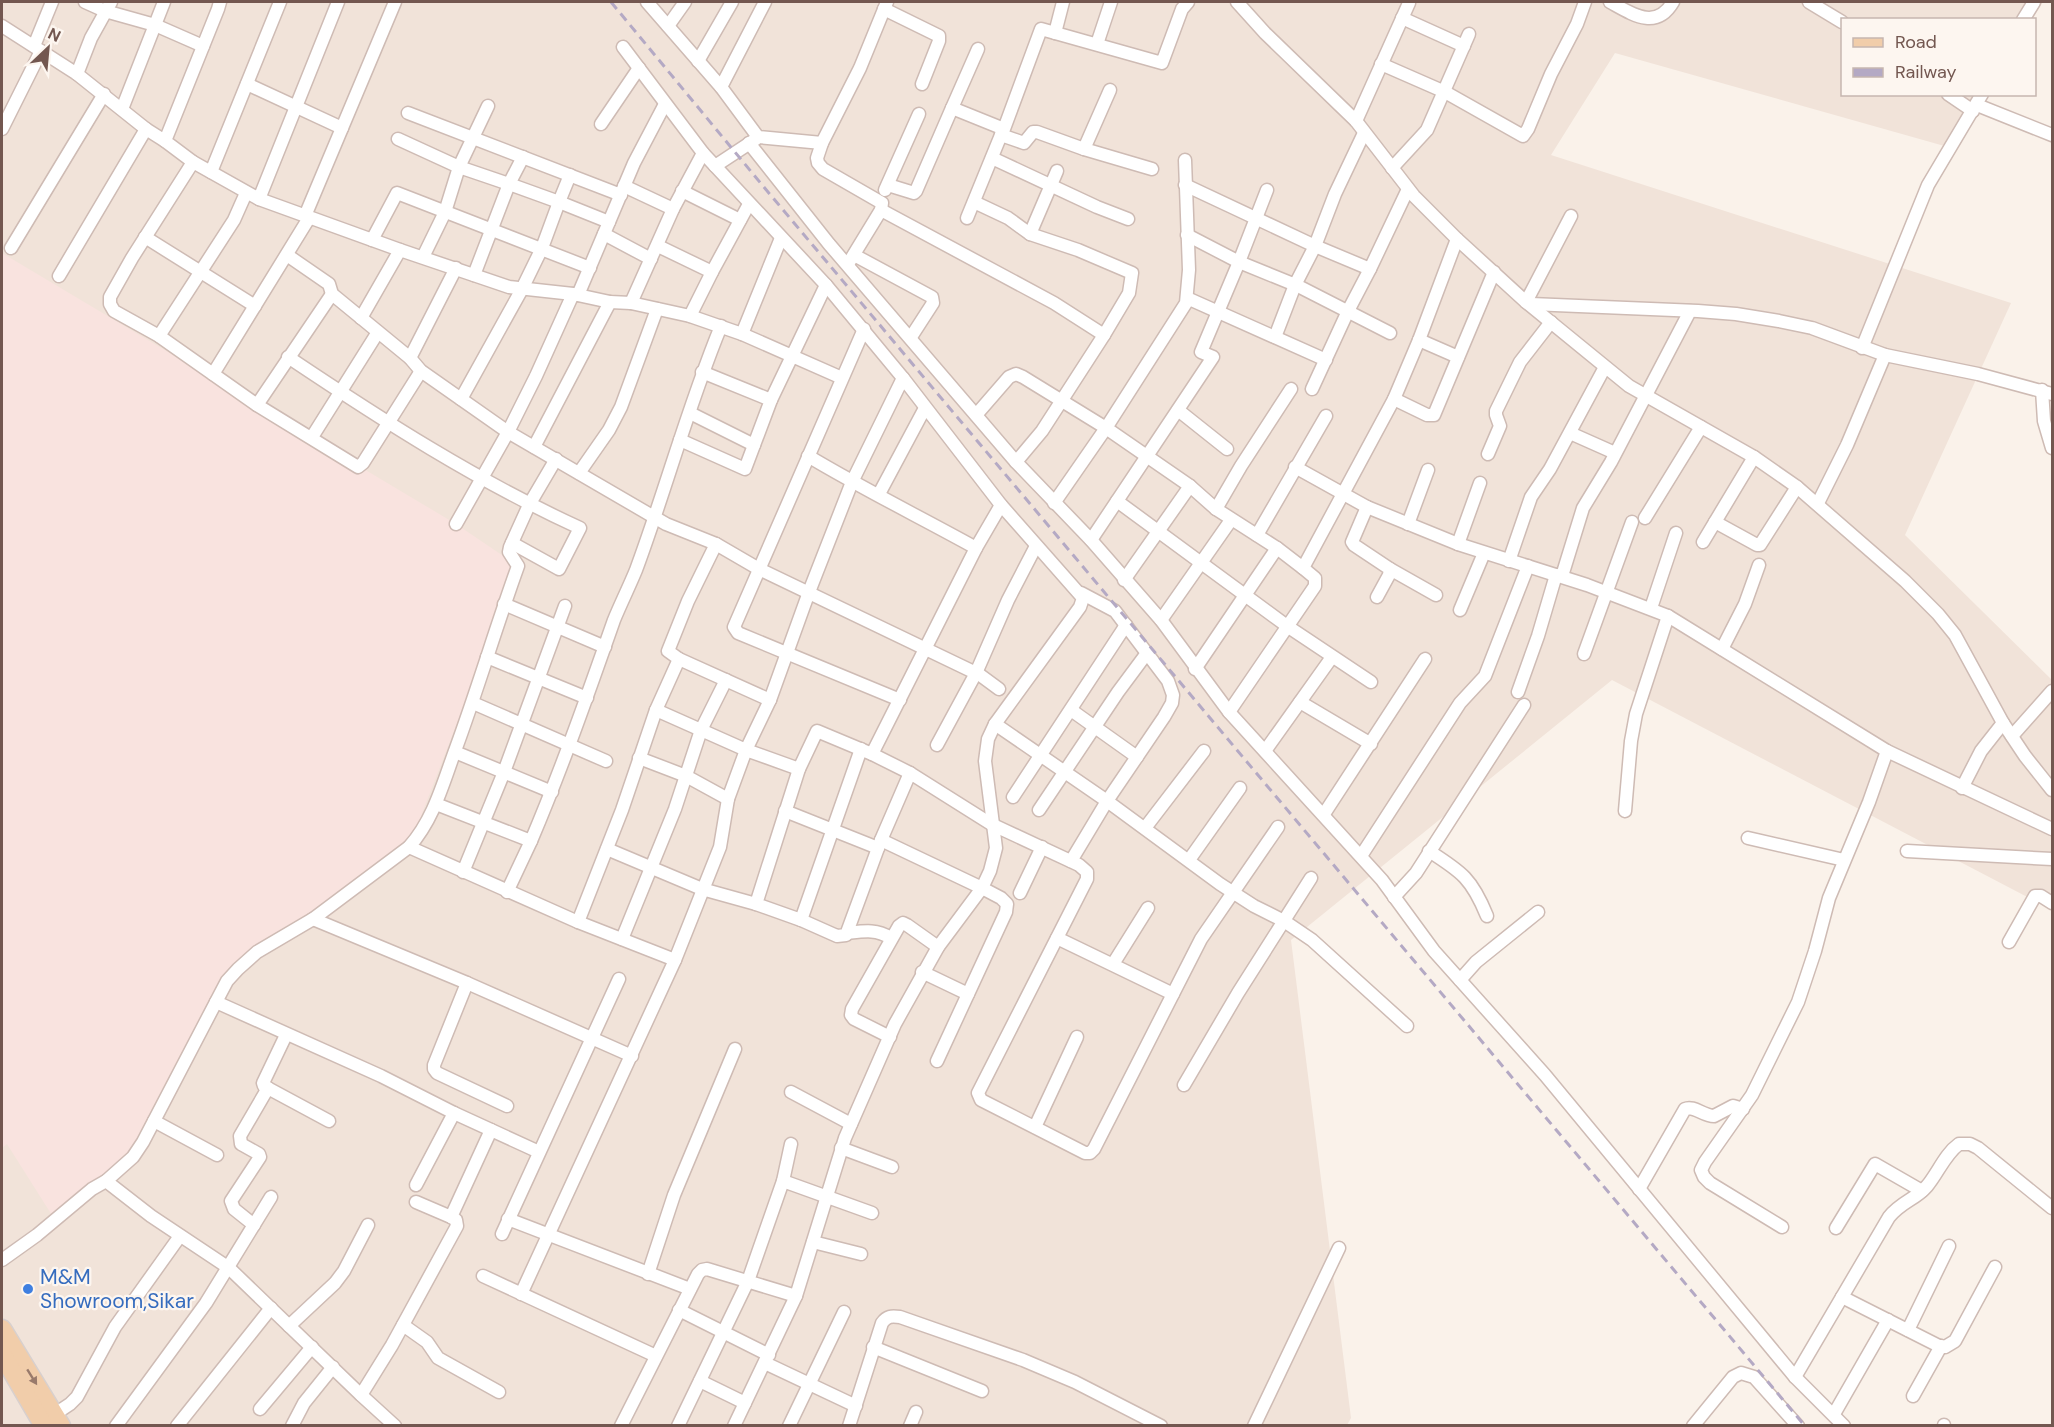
<svg xmlns="http://www.w3.org/2000/svg" width="2054" height="1427" viewBox="0 0 2054 1427" font-family="'DM Sans',sans-serif">
	<rect width="100%" height="100%" fill="#faf2ea"/>
	<!-- residential -->
	<path fill="#f1e3d9" d="M2 2H2043L2032 19 1842 20V94L1988 95 1955 149 1615 53 1551 155 2011 303 1905 535 2052 680V910L1612 680 1291 940 1351 1418 1347 1425 2 1426Z"/>
	<!-- commercial -->
	<path fill="#f9e3df" d="M2 253 456 524 518 566 409 847 238 969 133 1157 55 1220 7 1144 2 1148Z"/>
	<g fill="none" stroke-linecap="round" stroke-linejoin="round">
		<defs>
			<g id="minor">
				<path d="M85 2 105 11 155 25 203 46"/>
				<path d="M220 2 218 9 165 141 193 162 259 199 400 250 509 287 573 294 610 302 631 303 690 316 742 334 842 378"/>
				<path d="M647 2 721 87 758 137 822 143"/>
				<path d="M1237 2 1265 33 1356 121 1414 196 1457 239 1526 302 1629 386 1754 457 1797 487 1905 581 1938 614 1955 635 2003 723 2025 756 2052 790"/>
				<path d="M1610 2C1632 14 1656 31 1673 2"/>
				<path d="M1809 2 1842 22"/>
				<path d="M884 9 939 36V41L922 84"/>
				<path d="M1402 18 1464 46"/>
				<path d="M2023 20 2034 2"/>
				<path d="M2 26 77 74 146 129 165 141"/>
				<path d="M668 26 685 2"/>
				<path d="M1055 33 1063 2"/>
				<path d="M1097 44 1111 2"/>
				<path d="M34 46 52 2"/>
				<path d="M623 47 703 153 826 285 903 378 1001 505 1083 598 1080 607 995 724 988 739 985 761 996 848 990 871 982 888 938 947 895 1024 845 1138 796 1296 734 1426"/>
				<path d="M698 61 732 2"/>
				<path d="M1381 64 1445 92 1523 136 1528 129 1551 74 1577 24 1585 2"/>
				<path d="M77 74 91 38 111 2"/>
				<path d="M247 84 342 128"/>
				<path d="M721 87 765 2"/>
				<path d="M1948 94 1973 111"/>
				<path d="M1977 105 2052 135"/>
				<path d="M952 108 978 49"/>
				<path d="M122 109 164 2"/>
				<path d="M408 113 621 195"/>
				<path d="M1356 121 1409 3"/>
				<path d="M601 124 639 68"/>
				<path d="M2 129 41 51"/>
				<path d="M1001 135 1024 143 1033 132H1037L1084 149 1152 169"/>
				<path d="M398 139 459 167 509 184 474 275"/>
				<path d="M749 143 829 244 1016 462 1091 540 1161 620 1229 712 1382 880 1434 951 1545 1075 1795 1377 1844 1426"/>
				<path d="M1084 149 1110 90"/>
				<path d="M992 158 1097 207 1128 219"/>
				<path d="M193 162 132 258 110 297V304L114 311 159 336 257 405 358 467 363 463 421 371"/>
				<path d="M715 166 756 139"/>
				<path d="M1392 168 1427 130 1469 34"/>
				<path d="M211 172 280 2"/>
				<path d="M570 175 559 202 609 222"/>
				<path d="M888 185 914 193 916 191 952 108 1004 129 1041 29 1162 63 1182 9 1188 2"/>
				<path d="M1185 185 1315 246 1370 269 1408 189"/>
				<path d="M624 186 673 209"/>
				<path d="M885 190 919 114"/>
				<path d="M682 191 740 220"/>
				<path d="M259 199 338 2"/>
				<path d="M974 202 1008 218 1030 234 1078 250 1132 273 1129 293 1104 335 1042 431 1016 462"/>
				<path d="M881 210 1054 303 1104 335"/>
				<path d="M305 216 395 2"/>
				<path d="M967 218 1003 130"/>
				<path d="M604 234 651 259"/>
				<path d="M1030 234 1057 171"/>
				<path d="M1187 235 1239 262 1267 190"/>
				<path d="M145 237 255 306"/>
				<path d="M372 240 397 193 590 268"/>
				<path d="M658 246 712 272"/>
				<path d="M11 248 104 94"/>
				<path d="M287 255 329 284 332 294 410 358 421 371 508 432 666 524 716 544 759 569 980 675 999 689"/>
				<path d="M854 255 932 297 933 303 911 337"/>
				<path d="M423 257 445 212 459 167 488 106"/>
				<path d="M848 264 881 210 882 203 823 169 818 163 817 158 822 143 860 68 887 2"/>
				<path d="M59 276 146 129"/>
				<path d="M578 295 634 163 665 104"/>
				<path d="M1187 298 1326 360"/>
				<path d="M1526 302 1571 216"/>
				<path d="M631 303 673 209 703 153"/>
				<path d="M1531 304 1698 311 1736 314 1779 321 1812 328 1885 355 1978 374 2052 394"/>
				<path d="M690 316 712 272 749 204"/>
				<path d="M361 318 400 250"/>
				<path d="M864 329 734 627 738 633 900 700"/>
				<path d="M742 334 781 238"/>
				<path d="M159 336 234 220 246 193"/>
				<path d="M1275 337 1295 285 1315 246 1335 194 1364 133"/>
				<path d="M1419 340 1458 357"/>
				<path d="M1862 348 1928 185 1982 94"/>
				<path d="M288 357C382 420 477 481 580 528L559 569 512 543"/>
				<path d="M410 358 456 268"/>
				<path d="M702 372 771 400"/>
				<path d="M213 374 309 218"/>
				<path d="M1312 389 1348 311 1370 269"/>
				<path d="M2042 390 2044 421 2052 448"/>
				<path d="M461 399 522 289 542 248 559 202 509 184 523 157"/>
				<path d="M1394 399 1427 415H1434L1494 272"/>
				<path d="M257 405 332 294"/>
				<path d="M1178 410 1227 449"/>
				<path d="M690 413 754 445"/>
				<path d="M976 415 1009 377 1016 374 1023 377 1106 428 1190 486 1216 509 1277 548 1303 568 1394 399 1419 340 1457 239"/>
				<path d="M1570 433 1615 453"/>
				<path d="M312 437 378 332"/>
				<path d="M680 440 745 469 771 400 826 285"/>
				<path d="M534 447 610 302"/>
				<path d="M1488 454 1500 426 1496 415V411L1520 362 1551 322"/>
				<path d="M808 456C863 489 920 517 976 548"/>
				<path d="M1295 467 1367 507 1458 544 1587 585 1668 616 1887 751 2052 829"/>
				<path d="M579 473 609 430 621 407 657 309"/>
				<path d="M879 494 925 408"/>
				<path d="M1117 501 1287 626 1371 682"/>
				<path d="M1054 503 1106 428 1186 303 1189 270 1185 160"/>
				<path d="M1818 503 1847 445 1885 355"/>
				<path d="M1367 507 1352 542 1354 545 1390 569 1389 575 1377 597"/>
				<path d="M1216 509 1241 466 1291 389"/>
				<path d="M1645 518 1701 427"/>
				<path d="M1715 522 1757 545H1760L1797 487"/>
				<path d="M456 524 508 432 536 376 573 294"/>
				<path d="M1408 524 1428 470"/>
				<path d="M1257 535 1326 416"/>
				<path d="M1091 540 1213 357 1201 352 1239 262 1298 286 1390 333"/>
				<path d="M1703 542 1754 457"/>
				<path d="M1458 544 1480 483"/>
				<path d="M1509 561 1531 497 1550 469 1605 367"/>
				<path d="M1390 569 1436 595"/>
				<path d="M1562 576 1583 508 1611 462 1690 311"/>
				<path d="M1124 580 1190 486"/>
				<path d="M504 604 605 647"/>
				<path d="M1651 608 1676 533"/>
				<path d="M1460 610 1484 553"/>
				<path d="M1161 620 1231 520"/>
				<path d="M1722 649 1745 604 1759 565"/>
				<path d="M1584 654 1632 522"/>
				<path d="M487 657 587 698"/>
				<path d="M679 659 770 700"/>
				<path d="M1195 669 1277 548"/>
				<path d="M1518 692 1538 636 1556 575"/>
				<path d="M1300 702 1371 744"/>
				<path d="M473 703 606 761"/>
				<path d="M656 710 746 750 799 769"/>
				<path d="M1071 710 1137 757"/>
				<path d="M1229 712 1315 586V578L1303 568"/>
				<path d="M995 724 1107 801 1220 884 1254 906 1284 921 1312 940 1407 1026"/>
				<path d="M2012 736 2052 691"/>
				<path d="M937 745 976 673 1008 600 1036 546"/>
				<path d="M1265 751 1332 657"/>
				<path d="M455 752 552 792"/>
				<path d="M872 754 910 773 991 824 1079 865 1087 872V879L978 1093 981 1100 1085 1153H1090L1094 1149 1201 939 1278 827"/>
				<path d="M639 758 686 776 728 799"/>
				<path d="M910 773 881 840 846 935 837 936 801 920 756 904 799 769 817 731 872 754 976 548 1001 505"/>
				<path d="M1962 788 1981 751 2003 723"/>
				<path d="M1013 797 1126 625"/>
				<path d="M436 804 531 841C562 768 588 694 614 620 621 603 629 587 636 570 666 489 688 406 721 326"/>
				<path d="M1039 810 1118 692 1147 653"/>
				<path d="M785 811 878 848"/>
				<path d="M1625 811 1631 741 1636 714 1668 616"/>
				<path d="M1324 814 1425 659"/>
				<path d="M1145 828 1204 751"/>
				<path d="M1748 838 1844 860"/>
				<path d="M881 840 982 888 1001 898 1007 904 1006 912 937 1061"/>
				<path d="M409 847 578 922 675 960"/>
				<path d="M607 849 702 889 756 904"/>
				<path d="M1429 851C1462 872 1472 879 1487 916"/>
				<path d="M1907 851 2052 859"/>
				<path d="M1361 856 1460 703 1485 676 1528 566"/>
				<path d="M1189 860 1240 788"/>
				<path d="M1071 861 1107 801 1164 717 1172 703 1173 695 1168 681 1115 611 1081 593"/>
				<path d="M463 872 504 772 565 606"/>
				<path d="M507 892 531 841"/>
				<path d="M1020 893 1042 847"/>
				<path d="M1394 897 1416 873 1524 705"/>
				<path d="M313 919 467 983 632 1056"/>
				<path d="M801 920 861 749"/>
				<path d="M578 922 622 810 656 710 679 659 668 651 688 601 716 544"/>
				<path d="M848 933C865 931 876 929 891 938"/>
				<path d="M1057 938 1173 994"/>
				<path d="M622 939 675 809 701 730 726 680"/>
				<path d="M2009 942 2035 896H2041L2052 903"/>
				<path d="M1113 964 1148 908"/>
				<path d="M922 972 968 994"/>
				<path d="M1460 980 1476 962 1538 912"/>
				<path d="M467 983 434 1065V1069L437 1073 507 1106"/>
				<path d="M216 1002 381 1076 454 1113 539 1152"/>
				<path d="M286 1035 263 1083 264 1086 329 1121"/>
				<path d="M890 1037 854 1019 851 1015 852 1009 899 926 903 923 907 925 938 947"/>
				<path d="M1184 1085 1238 993 1311 878"/>
				<path d="M791 1092 851 1124"/>
				<path d="M154 1121 217 1155"/>
				<path d="M1035 1127 1077 1037"/>
				<path d="M841 1148 892 1167"/>
				<path d="M106 1181 151 1216 229 1268 361 1395 395 1426"/>
				<path d="M783 1181 872 1213"/>
				<path d="M416 1185 454 1113"/>
				<path d="M1639 1189 1685 1109C1694 1105 1703 1116 1714 1116L1733 1106 1743 1109"/>
				<path d="M451 1217 491 1130"/>
				<path d="M508 1219 690 1289"/>
				<path d="M254 1225 234 1209 231 1201 260 1157 259 1154 241 1144 240 1136 268 1088"/>
				<path d="M1782 1227 1710 1183 1704 1177 1701 1170 1705 1162 1752 1095 1798 1002 1815 951 1829 898 1869 802 1887 751"/>
				<path d="M1836 1228 1875 1164 1922 1191"/>
				<path d="M502 1234 619 979"/>
				<path d="M813 1242 861 1254"/>
				<path d="M2 1260 37 1235 92 1189 106 1181 133 1157 143 1142 216 1002 227 981 238 969 257 952 313 919 409 847C434 819 443 783 456 748 478 688 496 627 518 566L509 552 510 547 529 505 556 459"/>
				<path d="M648 1274 674 1195 735 1049"/>
				<path d="M483 1276 656 1356"/>
				<path d="M521 1294 675 960 720 847 728 799 746 750 770 700 809 592 852 482 903 378"/>
				<path d="M1842 1297 1939 1346 1945 1347 1955 1341 1995 1267"/>
				<path d="M679 1310 769 1355"/>
				<path d="M403 1325 427 1342 438 1358 499 1392"/>
				<path d="M289 1326 335 1283 344 1271 368 1225"/>
				<path d="M1908 1330 1949 1246"/>
				<path d="M873 1347 982 1391"/>
				<path d="M765 1363 856 1406"/>
				<path d="M1795 1377 1889 1217C1902 1201 1915 1200 1927 1186 1938 1173 1945 1154 1959 1144H1970L1978 1148 2052 1208"/>
				<path d="M700 1381 745 1403"/>
				<path d="M361 1395 392 1345 457 1226 456 1220 451 1217 416 1202"/>
				<path d="M1913 1396 1941 1346"/>
				<path d="M260 1409 312 1347"/>
				<path d="M55 1414 70 1404 77 1397 115 1327 180 1236"/>
				<path d="M1834 1414 1888 1320"/>
				<path d="M116 1426 206 1303 271 1197"/>
				<path d="M177 1426 271 1308"/>
				<path d="M292 1426 304 1403 333 1367"/>
				<path d="M621 1426 698 1274 702 1270 707 1269 796 1296"/>
				<path d="M678 1426 748 1281 783 1181 791 1144"/>
				<path d="M789 1426 844 1312"/>
				<path d="M849 1426 882 1323C887 1316 891 1316 900 1317L1023 1360 1075 1382 1161 1426"/>
				<path d="M910 1426 916 1412"/>
				<path d="M1254 1426 1339 1248"/>
				<path d="M1693 1426 1733 1377 1741 1373 1754 1377 1798 1426"/>
				<path d="M1944 1426V1425"/>
			</g>
			<g id="primary">
				<path d="M2 1329 61 1426"/>
				<path d="M2 1354 44 1426"/>
			</g>
		</defs>
		<!-- minor casing -->
		<use href="#minor" stroke="#cebbb4" stroke-width="15"/>
		<!-- primary casing -->
		<use href="#primary" stroke="#d8d0ce" stroke-width="21"/>
		<!-- minor -->
		<use href="#minor" stroke="#fff" stroke-width="12"/>
		<!-- primary -->
		<use href="#primary" stroke="#f1cdaa" stroke-width="18"/>
		<!-- rail -->
		<path stroke="#b4a9c4" stroke-width="3" stroke-dasharray="9 6" stroke-linecap="butt" d="M611 2 763 186 1805 1426"/>
	</g>
	<!-- one-way arrows -->
	<defs><path id="oneway-solid" d="M-6-.8H1V-3.2L6.5 0L1 3.2V.8H-6Z" transform="scale(1.5)"/></defs>
	<use fill="#997a6b" href="#oneway-solid" transform="translate(32 1377) rotate(58)"/>
	<!-- markers -->
	<circle fill="#3f7fe0" stroke="#fdf6f0" stroke-width="2" cx="28" cy="1289" r="6"/>
	<g text-anchor="middle" stroke-width="4.5" stroke-linejoin="round" paint-order="stroke">
		<!-- shop labels -->
		<g font-size="21" fill="#366cbe" stroke="#fdf6f0" text-anchor="start">
			<text x="40" y="1284">M&amp;M<tspan x="40" dy="24">Showroom,Sikar</tspan></text>
		</g>
	</g>
	<!-- border -->
	<rect width="2054" height="1427" fill="none" stroke="#735750" stroke-width="6"/>
	<!-- legend -->
	<rect x="1841" y="18" width="195" height="78" fill="#fdf6f0" stroke="#c6b6b0" stroke-width="1.5"/>
	<rect x="1853" y="38" width="30" height="9" fill="#f1cdaa" stroke="#c6b6b0" stroke-width="1.5"/>
	<text x="1895" y="48" font-size="18" fill="#735750">Road</text>
	<rect x="1853" y="68" width="30" height="9" fill="#b4a9c4" stroke="#c6b6b0" stroke-width="1.5"/>
	<text x="1895" y="78" font-size="18" fill="#735750">Railway</text>
	<!-- north arrow -->
	<g transform="translate(48 48) rotate(26)" stroke="#fdf6f0" stroke-width="4.5" paint-order="stroke">
	<path d="M0-4.5L10 22L0 15L-10 22Z" fill="#735750"/>
	<text y="-9" font-size="16" font-weight="bold" text-anchor="middle" fill="#735750">N</text>
	</g>
</svg>
